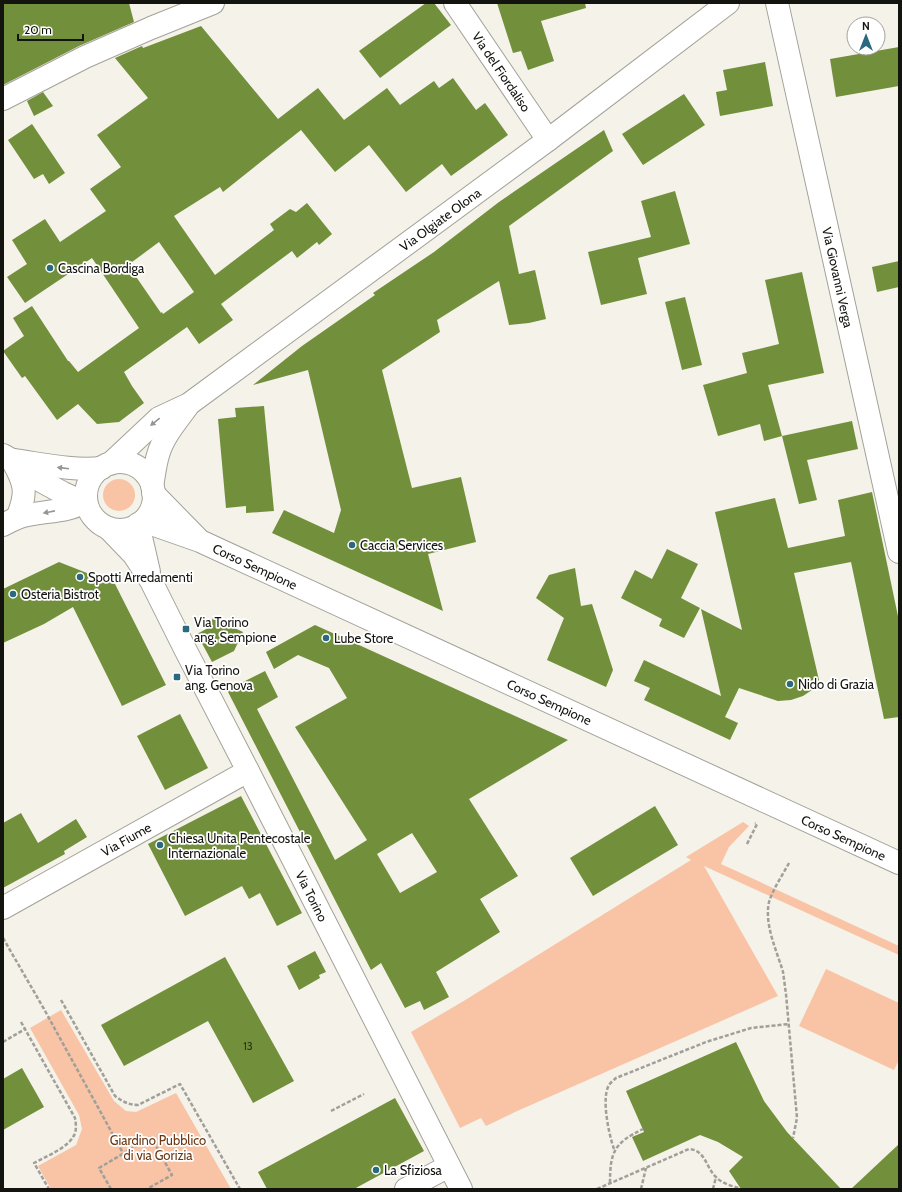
<svg xmlns="http://www.w3.org/2000/svg" width="902" height="1192" viewBox="0 0 902 1192" font-family="Cabin,sans-serif">
	<rect width="100%" height="100%" fill="#f4f2e9"/>
	<!-- green -->
	<g fill="#f9c4a5">
		<circle cx="119" cy="495" r="16"/>
		<path d="M743 822 749 826 729 847 721 864 899 946V955L704 866 778 996 515 1112 486 1126 481 1118 460 1128 411 1032 462 1002 691 860 686 857Z"/>
		<path d="M826 969 899 1003V1060L894 1070 799 1026Z"/>
		<path d="M61 1010 114 1101 126 1111 136 1112 176 1093 231 1189H51L38 1166 76 1145 82 1129 79 1115 30 1028Z"/>
	</g>
	<!-- building -->
	<g fill="#728f3b" fill-rule="evenodd">
		<path d="M3 3H129L134 22 79 46 3 85Z"/>
		<path d="M426 3H434L451 25 380 78 359 51Z"/>
		<path d="M497 3H585L586 8 541 21 554 61 528 70 521 51 513 53Z"/>
		<path d="M201 26 278 119 318 88 344 120 387 88 400 105 434 81 439 88 453 78 476 110 485 103 508 135 451 176 442 164 406 192 369 145 335 172 301 130 223 192 220 187 174 216 215 275 274 230 270 224 290 209 296 212 307 203 332 234 319 245 317 242 297 258 292 251 221 304 233 320 199 344 187 327 124 372 132 386 144 403 119 422 97 424 78 404 57 420 25 376 22 378 3 351 24 336 13 318 32 306 68 361H69L78 372 139 328 92 258 25 303 7 277 27 264 12 240 45 219 60 242 106 211 90 189 121 167 97 135 148 98 115 58 142 46 143 48ZM159 242 194 292 163 314 162 312 161 313 128 265Z"/>
		<path d="M899 47V86L836 97 830 59Z"/>
		<path d="M765 62 773 106 720 116 716 92 727 90 723 70Z"/>
		<path d="M43 92 53 106 34 116 27 101Z"/>
		<path d="M684 94 705 125 643 165 622 134Z"/>
		<path d="M32 124 65 173 49 184 43 174 34 179 8 140Z"/>
		<path d="M604 130 613 151 509 226 519 274 535 270 546 319 529 323 509 325 499 281 437 320 440 332 382 370 412 488 461 477 476 542 428 554 443 611 272 533 284 510 334 533 341 510 308 370 253 385 302 346 375 295 373 293 434 252 499 202Z"/>
		<path d="M675 191 690 244 638 258 647 294 601 305 588 252 651 237 641 201Z"/>
		<path d="M899 261V287L877 292 872 267Z"/>
		<path d="M802 272 824 373 768 385 782 436 764 441 760 424 718 436 703 385 747 373 742 353 779 344 765 280Z"/>
		<path d="M685 297 702 365 682 370 665 302Z"/>
		<path d="M264 406 274 511 246 513V506L226 508 218 419 236 417 235 408Z"/>
		<path d="M852 421 858 449 807 460 817 500 799 504 782 436Z"/>
		<path d="M872 492 899 621V717L884 719 851 562 794 573 819 680 812 690 803 696 791 700 778 701 739 688 725 717 738 723 730 740 644 700 650 688 634 681 644 660 721 696 701 609 742 630 715 512 775 498 788 548 845 536 838 500Z"/>
		<path d="M667 549 698 564 681 598 700 608 684 638 659 626 662 619 621 598 635 570 652 579Z"/>
		<path d="M59 562 115 584 166 685 122 706 73 607 44 624 3 643V589Z"/>
		<path d="M575 568 581 606 592 604 613 670 606 687 547 660 564 618 536 598 549 575Z"/>
		<path d="M213 618 243 632 234 651 212 662 197 634 208 628Z"/>
		<path d="M315 625 568 740 469 799 518 876 480 899 500 932 436 972 449 997 424 1010 420 1001 405 1008 381 963 371 970 227 690 265 671 278 697 257 709 335 860 367 840 295 727 347 698 329 668 298 655 274 669 266 652ZM412 833 437 872 400 893 377 854Z"/>
		<path d="M180 714 208 768 165 790 137 736Z"/>
		<path d="M241 796 302 913 277 926 260 893 249 899 242 886 185 916 148 844Z"/>
		<path d="M655 806 678 845 593 896 570 858Z"/>
		<path d="M21 813 38 843 76 819 87 837 64 851 65 854 3 888V823Z"/>
		<path d="M315 951 326 972 319 975 320 978 299 990 287 966Z"/>
		<path d="M225 957 294 1081 253 1103 208 1021 124 1066 101 1025Z"/>
		<path d="M736 1042 764 1101 787 1132 841 1189H741L729 1171 743 1157 718 1142 700 1135 643 1161 632 1137 644 1132 626 1091Z"/>
		<path d="M22 1068 44 1107 3 1130V1079Z"/>
		<path d="M395 1098 424 1151 354 1189H267L258 1172Z"/>
		<path d="M899 1144V1189H851Z"/>
	</g>
	<g fill="none" stroke-linecap="round" stroke-linejoin="round">
		<defs>
			<g id="street">
				<path id="s1" d="M455 3 548 140"/>
				<path id="s2" d="M777 3 899 552"/>
				<path d="M3 99 85 57 151 28 213 3"/>
				<path d="M12 460C25 483 28 492 17 518"/>
				<path d="M138 524 149 572"/>
				<path d="M3 525C7 523 12 520 17 518 38 510 67 514 86 501"/>
				<path id="s3" d="M109 529 134 555 151 581 185 649 248 771 461 1189"/>
				<path id="s4" d="M3 908 248 771"/>
				<path d="M406 1189 449 1166"/>
			</g>
			<g id="secondary">
				<path id="s5" d="M110 464 159 418 189 404 548 140 728 3"/>
				<path d="M152 486C154 476 155 465 158 455 163 437 176 422 187 407"/>
			</g>
			<g id="primary">
				<path d="M3 455 12 460 30 475 63 493 74 498H86"/>
				<path d="M13 460C43 464 71 471 102 468"/>
				<circle cx="120" cy="496" r="34"/>
				<path d="M153 493 197 538"/>
				<path id="s6" d="M143 521 200 541 899 863"/>
			</g>
		</defs>
		<!-- street casing -->
		<use href="#street" stroke="#a3a299" stroke-width="24"/>
		<!-- secondary casing -->
		<use href="#secondary" stroke="#a3a299" stroke-width="24"/>
		<!-- primary casing -->
		<use href="#primary" stroke="#a3a299" stroke-width="24"/>
		<!-- path -->
		<g stroke="#a19f99" stroke-width="2.5" stroke-dasharray="4 2" stroke-linecap="butt">
			<path d="M747 844 757 824 755 823"/>
			<path d="M789 863C782 876 773 889 769 902 764 925 777 951 783 972 784 979 785 987 786 994L797 1118 793 1138"/>
			<path d="M3 938 44 1009 123 1153"/>
			<path d="M61 1000 115 1096C122 1101 128 1105 138 1105L180 1084 240 1189"/>
			<path d="M21 1022 75 1118C76 1124 77 1132 73 1137 67 1148 45 1157 34 1163L49 1189"/>
			<path d="M3 1042 25 1029"/>
			<path d="M331 1111 364 1094"/>
			<path d="M614 1149C609 1135 601 1098 609 1085 611 1082 614 1080 616 1078L706 1042 751 1028 789 1024"/>
			<path d="M610 1183C610 1152 614 1143 643 1129"/>
			<path d="M111 1189 99 1168 151 1137 172 1175 147 1189"/>
			<path d="M597 1189 689 1149C706 1150 706 1169 717 1178 723 1184 733 1186 741 1189"/>
			<path d="M641 1189 646 1168"/>
			<path d="M713 1189 716 1177"/>
		</g>
		<!-- street -->
		<use href="#street" stroke="#fff" stroke-width="22"/>
		<!-- secondary -->
		<use href="#secondary" stroke="#fff" stroke-width="22"/>
		<!-- primary -->
		<use href="#primary" stroke="#fff" stroke-width="22"/>
	</g>
	<!-- one-way arrows -->
	<defs><path id="oneway-solid" d="M-6-.8H1V-3.2L6.5 0L1 3.2V.8H-6Z"/></defs>
	<g fill="#959593">
		<use href="#oneway-solid" transform="translate(155 422) rotate(141)"/>
		<use href="#oneway-solid" transform="translate(63 468) rotate(-173)"/>
		<use href="#oneway-solid" transform="translate(49 512) rotate(169)"/>
	</g>
	<!-- markers -->
	<g fill="#2b697f" stroke="#fff" stroke-width="1.5">
		<circle cx="50" cy="268" r="4"/>
		<circle cx="352" cy="545" r="4"/>
		<circle cx="80" cy="577" r="4"/>
		<circle cx="13" cy="594" r="4"/>
		<rect x="182" y="625" width="8" height="8" rx="2"/>
		<circle cx="326" cy="638" r="4"/>
		<rect x="173" y="673" width="8" height="8" rx="2"/>
		<circle cx="790" cy="684" r="4"/>
		<circle cx="160" cy="845" r="4"/>
		<circle cx="376" cy="1170" r="4"/>
	</g>
	<g text-anchor="middle" stroke-width="3.5" stroke-linejoin="round" paint-order="stroke">
		<!-- number labels -->
		<g font-size="11" fill="#2b321b">
			<text x="248" y="1050">13</text>
		</g>
		<!-- street labels -->
		<g font-size="13" fill="#131310" stroke="#fff">
			<text dy="5" stroke="none"><textPath href="#s1" startOffset="83">Via del Fiordaliso</textPath></text>
			<text dy="5" stroke="none"><textPath href="#s5" startOffset="412">Via Olgiate Olona</textPath></text>
			<text dy="5" stroke="none"><textPath href="#s2" startOffset="281">Via Giovanni Verga</textPath></text>
			<text dy="5" stroke="none"><textPath href="#s6" startOffset="121">Corso Sempione</textPath></text>
			<text dy="5" stroke="none"><textPath href="#s6" startOffset="445">Corso Sempione</textPath></text>
			<text dy="5" stroke="none"><textPath href="#s6" startOffset="769">Corso Sempione</textPath></text>
			<text dy="5" stroke="none"><textPath href="#s4" startOffset="141">Via Fiume</textPath></text>
			<text dy="5" stroke="none"><textPath href="#s3" startOffset="421">Via Torino</textPath></text>
		</g>
		<!-- poi labels -->
		<g font-size="13" fill="#131310" stroke="#fff" text-anchor="start">
			<text x="58" y="273">Cascina Bordiga</text>
			<text x="360" y="550">Caccia Services</text>
			<text x="88" y="582">Spotti Arredamenti</text>
			<text x="21" y="599">Osteria Bistrot</text>
			<text x="194" y="627">Via Torino<tspan x="194" dy="15">ang. Sempione</tspan></text>
			<text x="334" y="643">Lube Store</text>
			<text x="185" y="675">Via Torino<tspan x="185" dy="15">ang. Genova</tspan></text>
			<text x="798" y="689">Nido di Grazia</text>
			<text x="168" y="843">Chiesa Unita Pentecostale<tspan x="168" dy="15">Internazionale</tspan></text>
			<text x="384" y="1175">La Sfiziosa</text>
		</g>
		<!-- park labels -->
		<g font-size="13" fill="#6a3713" stroke="#fff">
			<text x="158" y="1145">Giardino Pubblico<tspan x="158" dy="15">di via Gorizia</tspan></text>
		</g>
	</g>
	<!-- border -->
	<rect width="902" height="1192" fill="none" stroke="#131310" stroke-width="8"/>
	<!-- north arrow -->
	<g transform="translate(866 36)"><circle r="19" fill="#ffffff" stroke="#a1a19f"/>
	<path d="M0-3L7 15L0 10L-7 15Z" fill="#2b697f"/>
	<text y="-6" font-size="11" font-weight="bold" text-anchor="middle" fill="#131310">N</text>
	</g>
	<!-- scale -->
	<path d="M18 34v6h65v-6" fill="none" stroke="#131310" stroke-width="2"/>
	<text x="24" y="34" font-size="12" fill="#131310" stroke="#ffffff" stroke-width="3" paint-order="stroke">20 m</text>
</svg>
